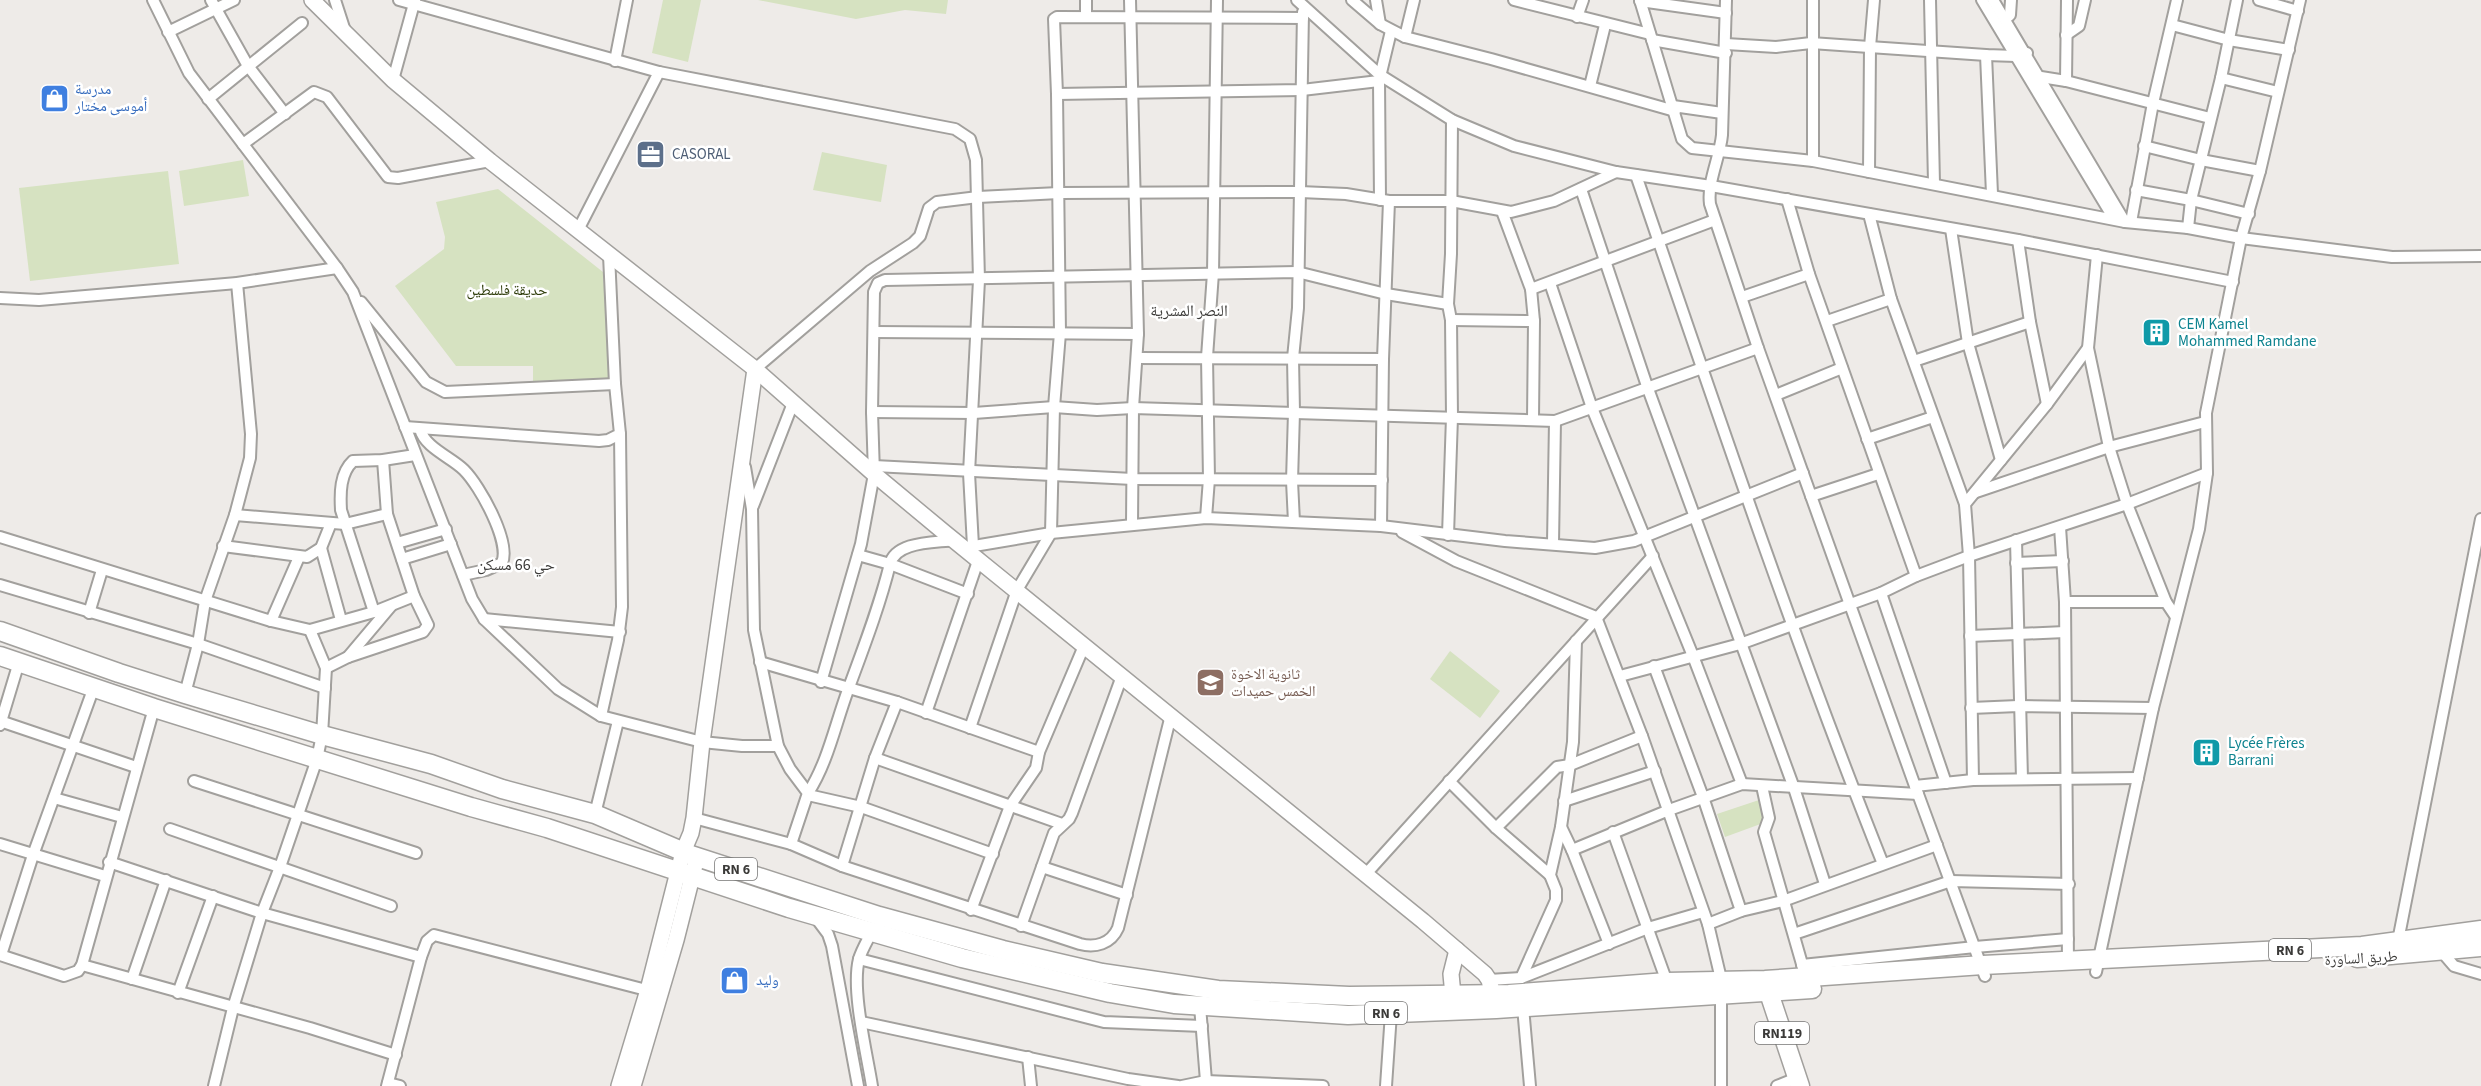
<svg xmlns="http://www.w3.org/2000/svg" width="2481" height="1086" viewBox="0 0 2481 1086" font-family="'Source Sans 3','Noto Naskh Arabic',sans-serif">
	<rect width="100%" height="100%" fill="#eeebe8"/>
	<!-- green -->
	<g fill="#d6e2c1">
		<path d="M663 0H701L688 62 652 53Z"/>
		<path d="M758 0H948L946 14 905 10 856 19Z"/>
		<path d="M822 152 887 165 881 202 813 190Z"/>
		<path d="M243 160 249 196 184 206 179 171Z"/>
		<path d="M168 171 179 264 30 281 19 188Z"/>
		<path d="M498 189 603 272 610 379 533 381V366H456L395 286 444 249 445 237 436 202Z"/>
		<path d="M1450 651 1500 691 1480 718 1430 679Z"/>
		<path d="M1759 800 1766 822 1725 837 1717 814Z"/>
	</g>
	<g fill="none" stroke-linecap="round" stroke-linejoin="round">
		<defs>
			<g id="minor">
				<path d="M153 0 189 73 337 268 353 292 472 599 484 619 558 689 601 716 702 742 742 746H778"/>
				<path d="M211 0 248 66 285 114"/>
				<path d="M335 0 345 31"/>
				<path d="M399 0 659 72 955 129 970 139 976 160 979 280 969 473 973 546"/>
				<path d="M1086 0V17"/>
				<path d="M1130 0 1138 334 1133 408 1132 524"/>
				<path d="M1297 0 1380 75 1452 120 1514 146 1616 172 1711 186 2018 240 2233 282"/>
				<path d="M1352 0 1380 24 1405 37 1491 59 1675 111"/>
				<path d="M1376 0 1380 24"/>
				<path d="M1514 0 1650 34"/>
				<path d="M1640 0 1682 139 1692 148 1813 161 2125 222 2188 228 2241 238 2392 257 2481 256"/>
				<path d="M1726 0 1722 135C1720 157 1707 182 1710 204L1758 348 1915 786 1985 976"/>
				<path d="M1930 0 1934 183"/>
				<path d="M1982 0 2114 219"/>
				<path d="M1993 0 2125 222"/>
				<path d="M2259 0 2298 11"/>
				<path d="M1640 1 1726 13"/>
				<path d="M1577 17 1583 0"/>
				<path d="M2005 19 2010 15 2011 0"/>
				<path d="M2172 25 2229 40 2289 50"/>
				<path d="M168 32 234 0"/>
				<path d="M2066 35 2079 26 2085 0"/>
				<path d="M1405 37 1414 0"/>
				<path d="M1652 40 1726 53"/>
				<path d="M1726 44 1776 47 1811 43 1986 55 2016 56 2027 53"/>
				<path d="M1986 55 1992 194"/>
				<path d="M615 61 627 0"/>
				<path d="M2041 77 2066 81 2210 118"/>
				<path d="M2221 78 2278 92"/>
				<path d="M393 80 415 0"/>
				<path d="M2066 81 2067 0"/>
				<path d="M1590 86 1605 25"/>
				<path d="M1057 94 1302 90 1379 81"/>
				<path d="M208 99 302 23"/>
				<path d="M1673 106 1722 113"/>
				<path d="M243 144 314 92 327 97 388 177 398 178 490 161"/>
				<path d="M2144 146 2201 160 2260 171"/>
				<path d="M1813 161V0"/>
				<path d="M1869 172 1870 47 1874 0"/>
				<path d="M1636 175C1715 406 1793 638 1883 864"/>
				<path d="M1581 189 1647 386 1794 788 1825 884"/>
				<path d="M2136 190 2191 200 2249 214"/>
				<path d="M1787 199 1809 274 1916 576"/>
				<path d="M1380 200 1379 81 1391 31"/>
				<path d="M1502 211 1531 289 1534 321 1533 419"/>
				<path d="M1869 214 1891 299 1965 504"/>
				<path d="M2131 222 2153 103 2177 0"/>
				<path d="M2188 228 2191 200 2221 78 2237 0"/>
				<path d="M1951 229 1968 343 2001 460"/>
				<path d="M578 230 659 72"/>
				<path d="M2018 240 2030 322 2047 404"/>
				<path d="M1550 283 1592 408 1693 656 1742 784"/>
				<path d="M1531 289 1715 220"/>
				<path d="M1742 297 1809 274"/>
				<path d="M0 298 39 300 237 283 337 268"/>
				<path d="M361 302 426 382 445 392 615 384"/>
				<path d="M1451 320 1534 321"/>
				<path d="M1827 321 1891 299"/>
				<path d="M874 332 1138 334"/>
				<path d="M2088 348 2109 447 2127 504 2166 602 2176 617"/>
				<path d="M1137 358 1383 359"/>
				<path d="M1914 361 2030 322"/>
				<path d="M755 369 870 271 913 243 920 236 929 208 937 202 978 197 1059 193 1300 192 1346 194 1389 201H1451L1511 212 1554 201 1616 172"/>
				<path d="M1776 395 1842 368"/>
				<path d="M872 412 974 413 1054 407 1097 410 1133 408 1555 421 1758 348"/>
				<path d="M405 427 599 441 608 440 620 434 615 384 609 255"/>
				<path d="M420 429C425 448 451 457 464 470 480 486 511 542 502 563L486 570 463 575"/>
				<path d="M1867 439 1933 417"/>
				<path d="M874 466 1133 479 1382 480"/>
				<path d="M745 467 752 509 754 630 778 746 790 769 808 793 791 844"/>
				<path d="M1976 492 2109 447 2205 422"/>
				<path d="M1811 496 1878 474"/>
				<path d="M753 506 793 403"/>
				<path d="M235 515 345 524 387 514"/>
				<path d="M1206 518 1209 479 1207 357 1213 273 1217 0"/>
				<path d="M1294 522 1292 481 1294 412 1293 358 1298 308 1303 12"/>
				<path d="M1381 526 1383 359 1389 201"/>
				<path d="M2060 527 2065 602 2068 962"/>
				<path d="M1402 532 1456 561 1596 617 1642 736 1708 924 1721 979V1086"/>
				<path d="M1448 535 1452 417 1451 320 1448 304 1451 254 1452 120"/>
				<path d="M0 537 271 621 310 630 374 612 414 596"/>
				<path d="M954 540C934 543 896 541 890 564L968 594"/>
				<path d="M2016 540 2022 779"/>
				<path d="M397 543 446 529"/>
				<path d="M1553 543 1555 421"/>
				<path d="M223 546 307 557 321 548 331 523"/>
				<path d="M968 547 1051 533 1206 518 1381 526 1505 541 1595 548 1634 541 1803 473"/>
				<path d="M321 548 341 620"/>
				<path d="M402 559 451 544"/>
				<path d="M2016 563 2063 561"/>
				<path d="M0 585 198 644 325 688"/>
				<path d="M1881 593 1946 783"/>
				<path d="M2065 602H2166"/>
				<path d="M374 612 341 510C340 493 340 473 353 461L383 460 415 455"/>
				<path d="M89 613 102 570"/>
				<path d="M484 619 620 632"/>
				<path d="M271 621 299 557"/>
				<path d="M1970 636 2065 632"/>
				<path d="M348 657 423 632 428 625 414 596 387 514 383 460"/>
				<path d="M760 662 897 702 1039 752"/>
				<path d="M1654 666 1703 797 1741 911"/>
				<path d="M326 668 348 657 391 606"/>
				<path d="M1620 676 1740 644 1881 593 1916 576 1969 556 2127 504 2207 473"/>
				<path d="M821 682 861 544 874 474 872 412 874 292 878 283 885 280 1297 272 1386 294 1448 304"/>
				<path d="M185 694 198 644 205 601 235 515 250 458 251 434 237 283"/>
				<path d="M1971 708 2018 706 2153 708"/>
				<path d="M926 713 979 558"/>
				<path d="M601 716 618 640 622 607 620 434"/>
				<path d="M0 721 136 767"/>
				<path d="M0 725 19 662"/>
				<path d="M970 728 1017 590 1051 533 1054 407 1060 333 1057 94 1054 19 1057 17 1303 18"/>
				<path d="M875 758 1062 824"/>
				<path d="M1973 780 1969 556 1965 504 2047 404 2088 348 2097 255"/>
				<path d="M194 781 416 853"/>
				<path d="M1449 781 1496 828 1550 875"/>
				<path d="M1762 786 1769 818 1764 832 1804 971"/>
				<path d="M1915 786 1973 780 2138 778"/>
				<path d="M808 793C828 762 835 725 848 690 863 649 879 608 890 564L858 555"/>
				<path d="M808 795 861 807 993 854"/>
				<path d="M54 798 122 817"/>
				<path d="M1564 801 1655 771"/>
				<path d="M595 814 618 721"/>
				<path d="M694 818 791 844 842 866 1080 944C1095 948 1111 944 1118 928L1171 715"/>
				<path d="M1561 827 1572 850 1609 944"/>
				<path d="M1496 828 1557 767 1570 765 1642 736"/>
				<path d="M170 829 391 906"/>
				<path d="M1613 832 1668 985"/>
				<path d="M0 844 105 876"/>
				<path d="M1572 850 1669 810 1742 784 1918 794"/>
				<path d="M109 862 262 913 421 957"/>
				<path d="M842 866 875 758 897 702"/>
				<path d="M1042 867 1127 895"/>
				<path d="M1365 875 1653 556"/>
				<path d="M971 910 1010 806 1036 768 1039 752 1084 646"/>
				<path d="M816 918 828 934 832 946 858 1086"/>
				<path d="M1708 924 1741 911 1783 901 1937 845"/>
				<path d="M1021 926 1054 833 1069 819 1072 813 1122 676"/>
				<path d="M1794 934 1951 881 2069 884"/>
				<path d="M2397 946 2481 519"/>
				<path d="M2442 952 2454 966 2481 974"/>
				<path d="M0 955 64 976 78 971 82 965 154 708"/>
				<path d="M1 955 33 855 94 687"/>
				<path d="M859 959 1104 1022 1202 1026"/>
				<path d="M82 965 310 1028 396 1055"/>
				<path d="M1802 965 1975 947 2068 939"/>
				<path d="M2096 972 2153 708 2199 529 2207 473 2206 413 2241 238 2260 171 2300 0"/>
				<path d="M1521 978 1556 900V890L1550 875 1561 827 1573 742 1576 641"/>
				<path d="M132 979 166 880"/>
				<path d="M1489 980 1521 978 1648 928 1703 912"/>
				<path d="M178 993 213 896"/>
				<path d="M1200 1006 1206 1081 1209 1086"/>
				<path d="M1523 1007 1530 1086"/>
				<path d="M861 1022 1128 1079 1178 1086"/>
				<path d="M1028 1057 1031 1086"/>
				<path d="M388 1083 400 1086"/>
				<path d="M214 1086 233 1008 262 913 280 867 317 759 322 735 326 668 310 630"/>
				<path d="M387 1086 421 957 427 941 434 935 654 992"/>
				<path d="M872 1086C867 1054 851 990 859 959 862 949 869 938 873 929"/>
				<path d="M1182 1086 1206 1081 1323 1086"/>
				<path d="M1386 1086 1391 1013"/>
				<path d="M1777 1086 1797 1078"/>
			</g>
			<g id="secondary">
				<path d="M312 0 393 80 490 161 755 369 874 474 945 533 1423 921 1485 974 1489 980 1495 1003"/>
				<path d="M1454 1006 1451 974 1457 950"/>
				<path d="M619 1086 648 990 683 852 691 833 694 818 702 742 755 369"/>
				<path d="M633 1086 676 940 695 865"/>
			</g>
			<g id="primary">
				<path d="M0 631 119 673 185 694 322 735 431 764 502 789 595 814 691 855 879 916 1003 950 1102 973 1218 990 1349 996 1509 994 1667 982 1765 980 1983 965 2362 946 2481 930"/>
				<path d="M0 656 154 708 471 807 547 828 789 908 962 958 1110 993 1174 1004 1348 1015 1496 1009 1812 989"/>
				<path d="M2357 958 2481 947"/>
				<path d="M1765 981 1800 1086"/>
			</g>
		</defs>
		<!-- minor casing -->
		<use href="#minor" stroke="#a2a09d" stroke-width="14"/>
		<!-- secondary casing -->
		<use href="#secondary" stroke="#a2a09d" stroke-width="18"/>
		<!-- primary casing -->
		<use href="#primary" stroke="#a2a09d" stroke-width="21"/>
		<!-- minor -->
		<use href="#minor" stroke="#fff" stroke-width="10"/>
		<!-- secondary -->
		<use href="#secondary" stroke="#fff" stroke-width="15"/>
		<!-- primary -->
		<use href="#primary" stroke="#fff" stroke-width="18"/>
	</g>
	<!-- icons -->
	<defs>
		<symbol id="shop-square" viewBox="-11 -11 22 22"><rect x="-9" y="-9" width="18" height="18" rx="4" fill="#3f7fe0" stroke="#fff"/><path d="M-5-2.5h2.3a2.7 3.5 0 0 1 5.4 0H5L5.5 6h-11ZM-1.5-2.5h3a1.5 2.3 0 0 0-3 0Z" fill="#fff"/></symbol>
		<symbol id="office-square" viewBox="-11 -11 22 22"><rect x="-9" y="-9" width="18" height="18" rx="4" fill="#5c6f8a" stroke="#fff"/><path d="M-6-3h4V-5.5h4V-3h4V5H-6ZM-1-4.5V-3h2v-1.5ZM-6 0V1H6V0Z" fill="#fff"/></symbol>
		<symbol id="building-square" viewBox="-11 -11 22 22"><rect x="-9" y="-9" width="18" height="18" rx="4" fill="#0f9aa8" stroke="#fff"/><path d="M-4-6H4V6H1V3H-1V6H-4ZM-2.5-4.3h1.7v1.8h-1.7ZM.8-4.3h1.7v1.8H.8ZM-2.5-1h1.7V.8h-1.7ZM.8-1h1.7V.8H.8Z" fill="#fff"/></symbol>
		<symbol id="school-square" viewBox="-11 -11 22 22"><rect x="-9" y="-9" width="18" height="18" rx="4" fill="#8d6e63" stroke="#fff"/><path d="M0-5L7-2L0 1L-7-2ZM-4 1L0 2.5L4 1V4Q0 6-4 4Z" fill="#fff"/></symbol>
	</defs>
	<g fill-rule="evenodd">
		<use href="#shop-square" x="38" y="82" width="33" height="33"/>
		<use href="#office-square" x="634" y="138" width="33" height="33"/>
		<use href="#building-square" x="2140" y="316" width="33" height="33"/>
		<use href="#school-square" x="1194" y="666" width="33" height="33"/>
		<use href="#building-square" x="2190" y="736" width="33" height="33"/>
		<use href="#shop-square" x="718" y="964" width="33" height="33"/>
	</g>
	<g text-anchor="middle" stroke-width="5" stroke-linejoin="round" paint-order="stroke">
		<!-- shield labels -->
		<g fill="#fff" stroke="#767574" stroke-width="1.5">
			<rect x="715" y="858" width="42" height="22" rx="4.5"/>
			<rect x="2269" y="939" width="42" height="22" rx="4.5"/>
			<rect x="1365" y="1002" width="42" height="22" rx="4.5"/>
			<rect x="1755" y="1022" width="54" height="22" rx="4.5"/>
		</g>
		<g font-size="14" font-weight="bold" fill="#3b3a38">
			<text x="736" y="874">RN 6</text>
			<text x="2290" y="955">RN 6</text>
			<text x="1386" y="1018">RN 6</text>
			<text x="1782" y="1038">RN119</text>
		</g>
		<!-- shop labels -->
		<g font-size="15" fill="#366cbe" stroke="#fff" text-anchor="start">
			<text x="75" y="94">مدرسة<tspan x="75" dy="17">أموسى مختار</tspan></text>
			<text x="756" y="985">وليد</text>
		</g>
		<!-- service labels -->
		<g font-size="15" fill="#4e5e75" stroke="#fff" text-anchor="start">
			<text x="672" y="159">CASORAL</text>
		</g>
		<!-- park labels -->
		<g font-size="15" fill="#2f3d0b" stroke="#fff">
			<text x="507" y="295">حديقة فلسطين</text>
		</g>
		<!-- culture labels -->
		<g font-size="15" fill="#0d838f" stroke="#fff" text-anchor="start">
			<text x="2178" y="329">CEM Kamel<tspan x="2178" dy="17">Mohammed Ramdane</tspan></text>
			<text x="2228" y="748">Lycée Frères<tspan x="2228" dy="17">Barrani</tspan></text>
		</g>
		<!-- education labels -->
		<g font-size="15" fill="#785e54" stroke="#fff" text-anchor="start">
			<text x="1231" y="679">ثانوية الاخوة<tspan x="1231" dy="17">الخمس حميدات</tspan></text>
		</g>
		<!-- street labels -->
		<g font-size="15" fill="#3b3a38" stroke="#fff">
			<text transform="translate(2361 958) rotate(-3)" y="5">طريق الساورة</text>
		</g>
		<!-- neighbourhood labels -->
		<g font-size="16" fill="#3b3a38" stroke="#fff">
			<text x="1189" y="316">النصر المشرية</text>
			<text x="516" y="570">حي 66 مسكن</text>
		</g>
	</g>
</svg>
